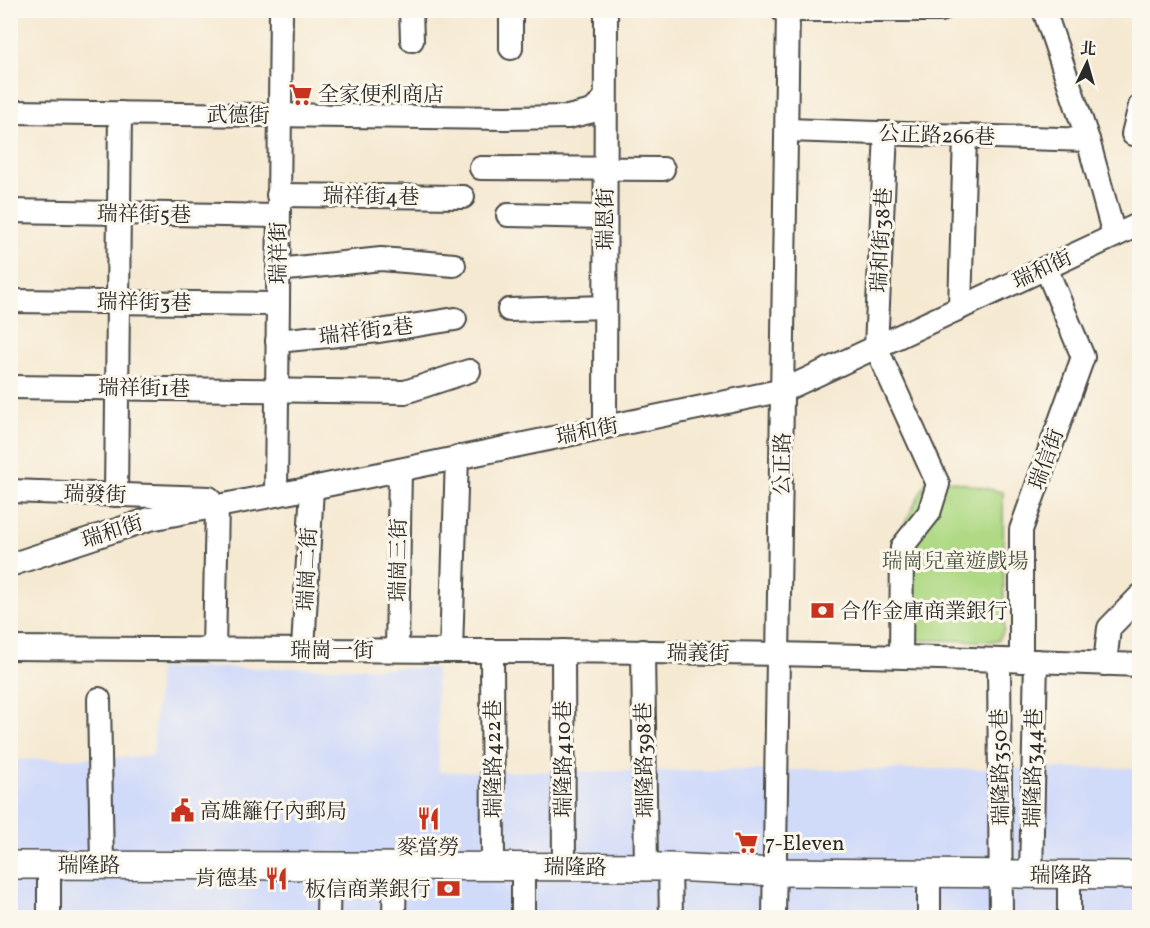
<svg xmlns="http://www.w3.org/2000/svg" width="1150" height="928" viewBox="0 0 1150 928" font-family="Vollkorn,'Noto Serif TC',serif">
	<rect width="100%" height="100%" fill="#fbf7ec"/>
	<filter id="ink" filterUnits="userSpaceOnUse"><feTurbulence type="fractalNoise" baseFrequency=".0167" numOctaves="2"/><feDisplacementMap in="SourceGraphic" scale="12" xChannelSelector="R" yChannelSelector="G"/><feConvolveMatrix kernelMatrix="1 2 1 2 8 2 1 2 1" color-interpolation-filters="sRGB"/></filter>
	<filter id="wash" filterUnits="userSpaceOnUse"><feTurbulence type="fractalNoise" baseFrequency=".008" numOctaves="4" result="noise"/><feDisplacementMap in="SourceGraphic" scale="24" xChannelSelector="R" yChannelSelector="G"/><feGaussianBlur stdDeviation="1.35" result="paint"/><feColorMatrix in="noise" values="0 0 0 0 0 0 0 0 0 0 0 0 0 0 0 0 0 1.4 0 .05"/><feComposite in="paint" operator="in"/></filter>
	<g filter="url(#wash)">
		<rect width="100%" height="100%" fill="#f5e9d2"/>
		<!-- built -->
		<path fill="#d0daf9" d="M159 668H436L439 772 1139 768V917H11L10 760 153 756Z"/>
		<!-- green -->
		<path fill="#afd984" stroke="#6d8258" stroke-width="1.5" d="M929 476 1003 492 1004 630 998 641 918 640 909 630 904 525Z"/>
	</g>
	<g filter="url(#ink)">
		<g fill="none" stroke-linecap="round" stroke-linejoin="round">
			<defs>
				<g id="minor">
					<path d="M411 10 412 40"/>
					<path d="M511 10V48"/>
					<path d="M782 10H941"/>
					<path d="M1044 10 1088 140 1114 235"/>
					<path d="M10 112 506 118 568 117 593 111 604 99"/>
					<path d="M787 130 1088 140"/>
					<path d="M886 133 876 347 938 484 929 513 902 547 901 656"/>
					<path d="M1133 134 1140 106"/>
					<path d="M481 168 663 169"/>
					<path d="M278 195 463 197"/>
					<path d="M10 211 278 216"/>
					<path d="M508 215 605 217"/>
					<path d="M278 270 381 259 454 265"/>
					<path d="M10 301 278 304"/>
					<path d="M960 308 965 136"/>
					<path d="M509 310 605 307"/>
					<path d="M277 341 379 331 455 319"/>
					<path d="M10 387 405 392 469 371"/>
					<path d="M605 427 606 10"/>
					<path d="M457 457 451 651C681 650 910 656 1140 665"/>
					<path d="M10 491 209 498"/>
					<path d="M116 495 120 113"/>
					<path d="M276 495 281 10"/>
					<path d="M10 565 150 519 312 488 784 390 1140 224"/>
					<path d="M10 648 451 651"/>
					<path d="M214 649 217 506"/>
					<path d="M303 649 312 488"/>
					<path d="M397 650 400 470"/>
					<path d="M492 651 493 867"/>
					<path d="M563 651 564 867"/>
					<path d="M643 651 646 868"/>
					<path d="M999 660 1001 918"/>
					<path d="M1021 661V530L1083 357 1046 268"/>
					<path d="M1105 664 1109 628 1140 596"/>
					<path d="M99 699 102 865"/>
					<path d="M49 865V918"/>
					<path d="M670 867 671 918"/>
					<path d="M1031 874 1036 661"/>
					<path d="M328 918 329 865"/>
					<path d="M394 918 395 866"/>
					<path d="M523 918V866"/>
					<path d="M774 918 788 10"/>
					<path d="M929 918V874"/>
					<path d="M1069 918V875"/>
				</g>
				<path id="tertiary" d="M10 865 670 867 775 872 1140 875"/>
			</defs>
			<!-- minor casing -->
			<use href="#minor" stroke="#494844" stroke-width="26"/>
			<!-- tertiary casing -->
			<use href="#tertiary" stroke="#494844" stroke-width="30"/>
			<!-- minor -->
			<use href="#minor" stroke="#fff" stroke-width="22"/>
			<!-- tertiary -->
			<use href="#tertiary" stroke="#fff" stroke-width="27"/>
		</g>
	</g>
	<!-- icons -->
	<defs>
		<symbol id="supermarket-bare" viewBox="-9 -9 18 18"><path d="M-6-5.5h2.5l.6 2H6L4.5 2H-2.5L-4.4-4H-6ZM-1.5 3.2a1.3 1.3 0 1 0 .1 0ZM3 3.2a1.3 1.3 0 1 0 .1 0Z" fill="#c8321e" stroke="#fbf7ec" stroke-width="2.5" paint-order="stroke"/></symbol>
		<symbol id="bank-bare" viewBox="-9 -9 18 18"><path d="M-6-4H6V4H-6ZM0-2.3a2.3 2.3 0 1 0 0 4.6a2.3 2.3 0 1 0 0-4.6Z" fill="#c8321e" stroke="#fbf7ec" stroke-width="2.5" paint-order="stroke"/></symbol>
		<symbol id="civic-bare" viewBox="-9 -9 18 18"><path d="M-.6-6.5H3V-4.5H.6V-3L4-1V1h2V6H-6V1h2V-1L-.6-3ZM-1.2 2.5V6h2.4V2.5Z" fill="#c8321e" stroke="#fbf7ec" stroke-width="2.5" paint-order="stroke"/></symbol>
		<symbol id="restaurant-bare" viewBox="-9 -9 18 18"><path d="M-5-6h1v4h1v-4h1v4h1v-4h1v5L-1.5 .5V6h-2V.5L-5-1ZM5-6V6H3V1.5H1.5Q1.5-4 5-6Z" fill="#c8321e" stroke="#fbf7ec" stroke-width="2.5" paint-order="stroke"/></symbol>
	</defs>
	<g fill-rule="evenodd">
		<use href="#supermarket-bare" x="284" y="78" width="33" height="33"/>
		<use href="#bank-bare" x="806" y="594" width="33" height="33"/>
		<use href="#civic-bare" x="166" y="794" width="33" height="33"/>
		<use href="#restaurant-bare" x="412" y="802" width="33" height="33"/>
		<use href="#supermarket-bare" x="730" y="826" width="33" height="33"/>
		<use href="#restaurant-bare" x="260" y="862" width="33" height="33"/>
		<use href="#bank-bare" x="432" y="872" width="33" height="33"/>
	</g>
	<g text-anchor="middle" stroke-width="6" stroke-linejoin="round" paint-order="stroke">
		<!-- poi labels -->
		<g font-size="21" fill="#2b2b2b" stroke="#fbf7ec" text-anchor="start">
			<text x="318" y="101">全家便利商店</text>
			<text x="840" y="618">合作金庫商業銀行</text>
			<text x="200" y="818">高雄籬仔內郵局</text>
			<text x="765" y="850">7-Eleven</text>
			<text x="428" y="854" text-anchor="middle">麥當勞</text>
			<text x="258" y="885" text-anchor="end">肯德基</text>
			<text x="431" y="896" text-anchor="end">板信商業銀行</text>
		</g>
		<!-- street labels -->
		<g font-size="21" fill="#2b2b2b" stroke="#fbf7ec">
			<text transform="translate(238 115) rotate(1)" y="7">武德街</text>
			<text transform="translate(937 135) rotate(2)" y="7">公正路266巷</text>
			<text transform="translate(371 196) rotate(1)" y="7">瑞祥街4巷</text>
			<text transform="translate(144 214) rotate(1)" y="7">瑞祥街5巷</text>
			<text transform="translate(605 219) rotate(-90)" y="7">瑞恩街</text>
			<text transform="translate(881 240) rotate(-87)" y="7">瑞和街38巷</text>
			<text transform="translate(278 253) rotate(-90)" y="7">瑞祥街</text>
			<text transform="translate(1042 269) rotate(-25)" y="7">瑞和街</text>
			<text transform="translate(144 302) rotate(1)" y="7">瑞祥街3巷</text>
			<text transform="translate(366 331) rotate(-7)" y="7">瑞祥街2巷</text>
			<text transform="translate(144 388) rotate(1)" y="7">瑞祥街1巷</text>
			<text transform="translate(587 431) rotate(-11)" y="7">瑞和街</text>
			<text transform="translate(1046 459) rotate(-70)" y="7">瑞信街</text>
			<text transform="translate(782 464) rotate(-89)" y="7">公正路</text>
			<text transform="translate(95 494) rotate(2)" y="7">瑞發街</text>
			<text transform="translate(112 531) rotate(-18)" y="7">瑞和街</text>
			<text transform="translate(398 560) rotate(-89)" y="7">瑞崗三街</text>
			<text transform="translate(307 569) rotate(-87)" y="7">瑞崗二街</text>
			<text x="332" y="657">瑞崗一街</text>
			<text transform="translate(698 653) rotate(1)" y="7">瑞義街</text>
			<text transform="translate(493 759) rotate(-90)" y="7">瑞隆路422巷</text>
			<text transform="translate(563 759) rotate(-90)" y="7">瑞隆路410巷</text>
			<text transform="translate(644 760) rotate(-91)" y="7">瑞隆路398巷</text>
			<text transform="translate(1000 767) rotate(-91)" y="7">瑞隆路350巷</text>
			<text transform="translate(1033 768) rotate(-89)" y="7">瑞隆路344巷</text>
			<text x="89" y="872">瑞隆路</text>
			<text transform="translate(575 867) rotate(1)" y="7">瑞隆路</text>
			<text x="1061" y="882">瑞隆路</text>
		</g>
		<!-- park labels -->
		<g font-size="21" fill="#4c5641" stroke="#fbf7ec">
			<text x="955" y="568">瑞崗兒童遊戲場</text>
		</g>
	</g>
	<!-- margin -->
	<rect width="1150" height="928" fill="none" stroke="#fbf7ec" stroke-width="36"/>
	<!-- north arrow -->
	<g transform="translate(1087 63) rotate(5)" stroke="#fbf7ec" stroke-width="4.5" paint-order="stroke">
	<path d="M0-4.5L10 22L0 15L-10 22Z" fill="#2b2b2b"/>
	<text y="-9" font-size="16" font-weight="bold" text-anchor="middle" fill="#2b2b2b">北</text>
	</g>
</svg>
